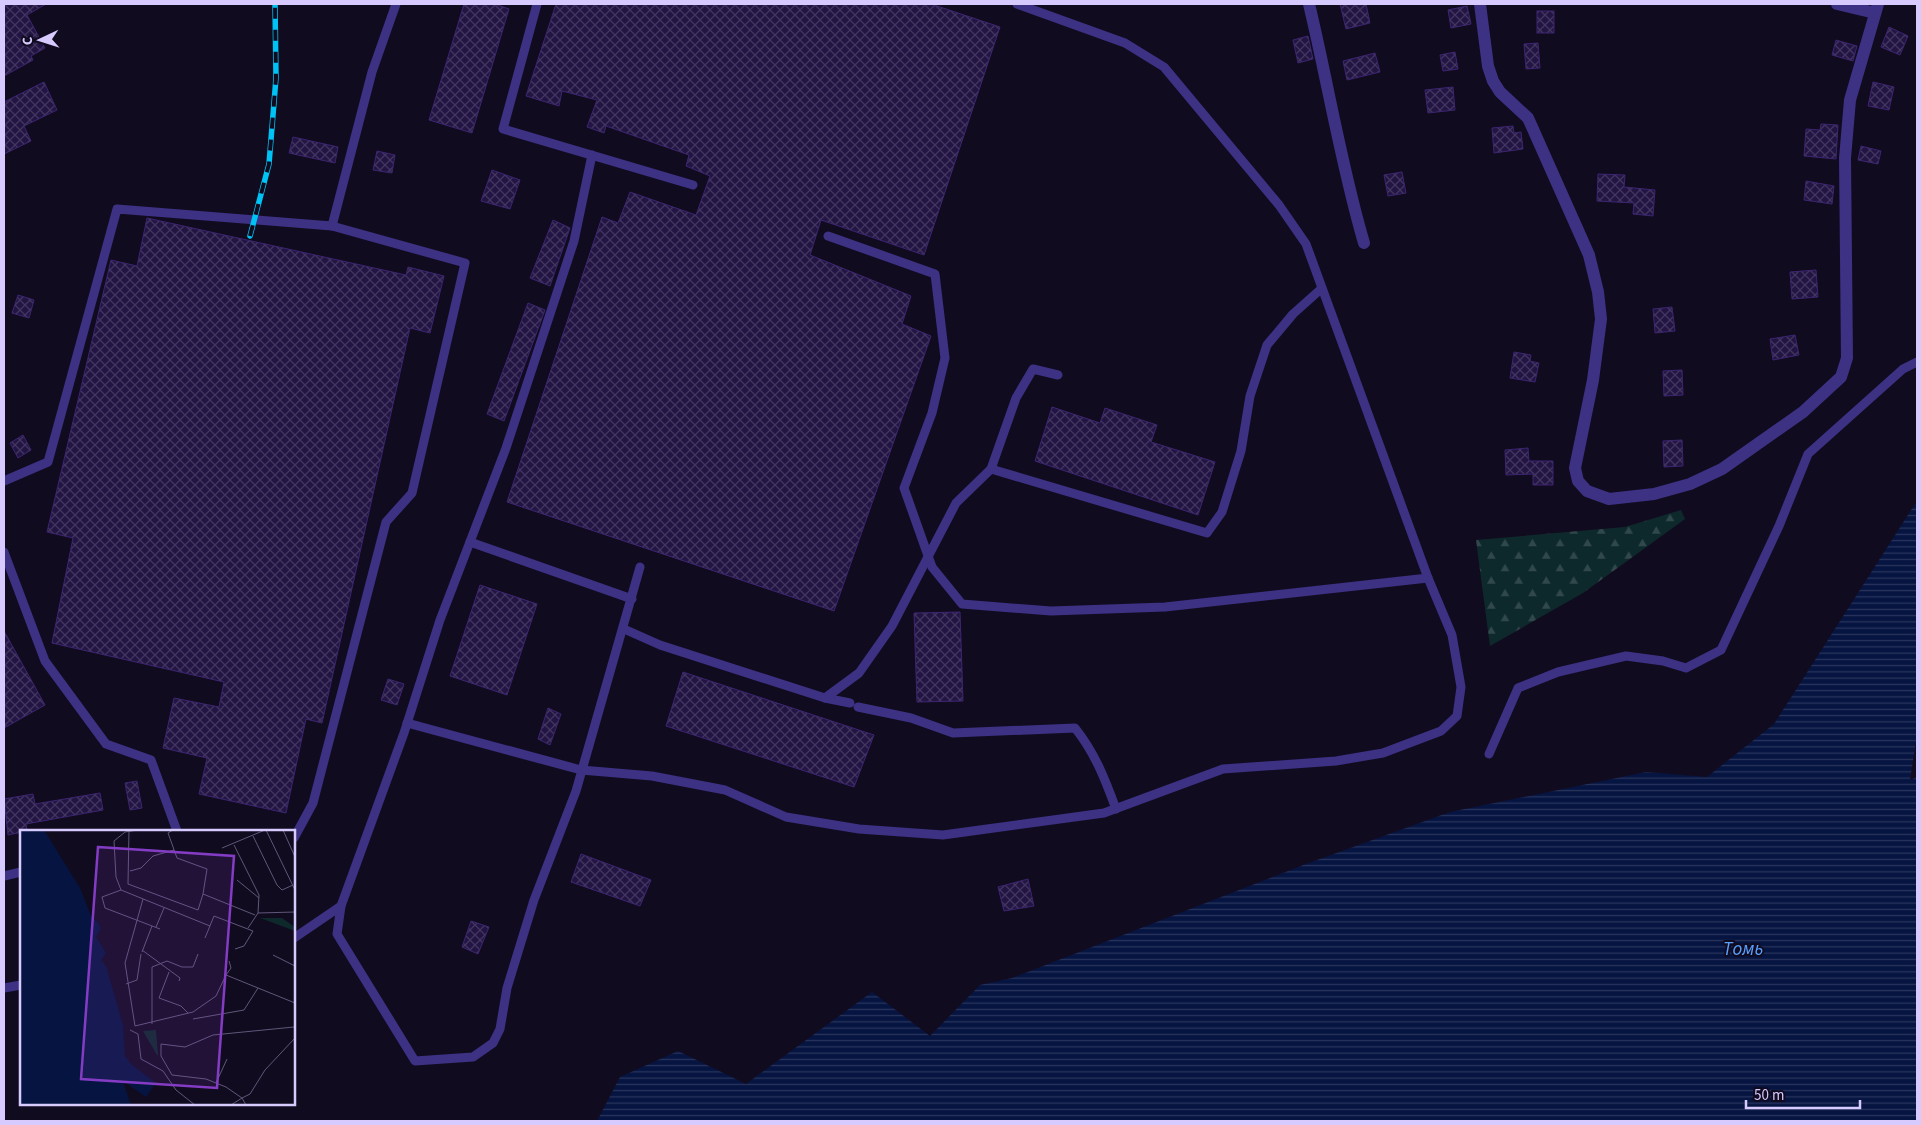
<svg xmlns="http://www.w3.org/2000/svg" width="1921" height="1125" viewBox="0 0 1921 1125" font-family="'Source Sans 3',sans-serif">
	<defs>
		<pattern id="forest-firs" width="22" height="20" patternUnits="userSpaceOnUse" patternTransform="scale(1.25)"><rect width="22" height="20" fill="#0d292b"/><path d="M5 1l3.5 6h-7zM16 11l3.5 6h-7z" fill="#30474b"/></pattern>
		<pattern id="water-rules" width="6" height="5" patternUnits="userSpaceOnUse" patternTransform="scale(1.25)"><rect width="6" height="5" fill="#051440"/><path d="M0 2.5h6" fill="none" stroke="#29355d"/></pattern>
		<pattern id="building-cross-hatch" width="8" height="8" patternUnits="userSpaceOnUse" patternTransform="scale(1.25)"><rect width="8" height="8" fill="#231543"/><path d="M0 0l8 8M0 8l8-8" fill="none" stroke="#42365f"/></pattern>
	</defs>
	<rect width="100%" height="100%" fill="#110b20"/>
	<!-- forest -->
	<path fill="url(#forest-firs)" d="M1681 510 1685 519 1583 593 1490 646 1476 540 1625 527Z"/>
	<!-- water -->
	<path fill="url(#water-rules)" d="M1915 504 1917 506V735L1910 780 1917 777V1121H597L620 1077 678 1051 746 1084 872 992 930 1036 980 985 1012 978 1306 864 1450 812 1646 772 1707 777 1774 724Z"/>
	<!-- building -->
	<g fill="url(#building-cross-hatch)" stroke="#3c2571">
		<path d="M4 4H46L27 15 45 48 31 56 33 60 4 76Z"/>
		<path d="M464 4H495L509 9 472 133 429 120Z"/>
		<path d="M556 4H931L1000 27 924 255 821 220 810 255 911 296 902 324 931 336 834 611 507 502 602 217 618 223 630 192 696 215 710 176 686 166 689 155 606 126 604 133 587 127 597 100 562 91 559 106 526 96Z"/>
		<path d="M1340 4H1366L1370 23 1346 29Z"/>
		<path d="M1467 6 1471 24 1451 28 1448 10Z"/>
		<rect x="1537" y="11" width="17" height="22"/>
		<path d="M1889 27 1908 36 1900 55 1881 47Z"/>
		<path d="M1308 36 1313 59 1298 63 1293 40Z"/>
		<path d="M1836 40 1857 46 1853 61 1832 55Z"/>
		<path d="M1538 43 1540 68 1526 69 1524 44Z"/>
		<path d="M1455 52 1458 69 1443 71 1440 55Z"/>
		<path d="M1375 53 1380 72 1347 80 1343 61Z"/>
		<path d="M44 82 57 110 24 126 31 141 4 154V102Z"/>
		<path d="M1873 82 1894 87 1889 110 1868 106Z"/>
		<path d="M1453 87 1455 110 1428 113 1425 90Z"/>
		<path d="M1821 124 1838 125 1836 159 1804 156 1806 129 1820 130Z"/>
		<path d="M1513 126 1514 133 1521 132 1523 149 1494 153 1492 128Z"/>
		<path d="M293 137 338 147 335 163 289 153Z"/>
		<path d="M1861 146 1881 151 1878 164 1858 160Z"/>
		<path d="M377 151 395 155 392 173 373 170Z"/>
		<path d="M492 170 520 180 510 209 481 201Z"/>
		<path d="M1402 172 1406 193 1388 196 1384 175Z"/>
		<path d="M1598 174 1625 175 1624 187 1655 190 1653 216 1633 214 1634 203 1597 201Z"/>
		<path d="M1806 181 1834 186 1832 204 1804 200Z"/>
		<path d="M147 218 406 275 408 267 444 276 430 333 410 328 322 723 306 719 286 813 199 794 207 758 163 748 174 698 219 707 224 682 52 643 73 538 47 532 111 260 137 266Z"/>
		<path d="M553 220 570 228 550 286 530 278Z"/>
		<path d="M1816 270 1818 297 1792 299 1790 272Z"/>
		<path d="M18 295 34 300 29 318 12 313Z"/>
		<path d="M528 303 545 310 504 421 487 414Z"/>
		<path d="M1672 307 1675 331 1655 333 1653 309Z"/>
		<path d="M1795 335 1799 355 1773 360 1770 339Z"/>
		<path d="M1514 352 1531 355 1530 361 1539 363 1535 382 1510 378Z"/>
		<path d="M1682 370 1683 395 1664 396 1663 371Z"/>
		<path d="M1052 407 1100 423 1105 408 1157 425 1151 442 1215 462 1198 515 1035 461Z"/>
		<path d="M23 435 31 450 18 458 10 443Z"/>
		<path d="M1682 440 1683 466 1664 467 1663 441Z"/>
		<path d="M1528 448 1529 461H1553V485H1533V474L1506 475 1505 450Z"/>
		<path d="M480 585 537 604 507 695 450 676Z"/>
		<path d="M960 612 963 701 917 702 914 613Z"/>
		<path d="M4 631 45 705 4 728Z"/>
		<path d="M683 672 874 735 854 787 666 726Z"/>
		<path d="M388 679 404 684 397 705 381 700Z"/>
		<path d="M548 708 561 714 550 745 538 739Z"/>
		<path d="M137 781 142 808 130 810 125 783Z"/>
		<path d="M100 793 103 810 26 824 27 831 8 835 4 799 33 794 35 804Z"/>
		<path d="M581 854 651 880 640 906 571 882Z"/>
		<path d="M1028 879 1034 906 1004 911 998 887Z"/>
		<path d="M471 921 489 927 478 954 462 947Z"/>
	</g>
	<g fill="none" stroke-linecap="round" stroke-linejoin="round">
		<!-- lane -->
		<g stroke="#3d3184" stroke-width="9">
			<path d="M537 4 503 129 693 185"/>
			<path d="M592 155 574 241 506 448 440 620 404 733 341 906 337 934 415 1061 473 1057 493 1043 500 1029 507 988 534 900 576 791 640 567"/>
			<path d="M828 236 935 274 945 358 932 413 904 488 932 567 962 604 1051 611 1165 607 1428 578"/>
			<path d="M991 469 1207 533 1222 512 1241 451 1250 396 1267 345 1293 314 1321 289"/>
			<path d="M4 481 48 462 117 209 332 226 372 72 396 4"/>
			<path d="M470 542 632 599"/>
			<path d="M4 552 45 661 106 744 151 760 177 831"/>
			<path d="M624 629 660 645 825 698 850 703"/>
			<path d="M825 698 859 673 892 626 956 503 991 469 1016 398 1033 369 1058 375"/>
			<path d="M858 707 911 718 953 733 1075 728C1095 753 1105 779 1116 809"/>
			<path d="M407 723 581 770 652 776 725 790 786 817 859 829 943 835 1104 813 1223 769 1336 761 1383 753 1441 731 1457 716 1461 687 1452 635 1428 578 1306 244 1279 205 1164 67 1125 43 1017 4"/>
			<path d="M1489 754 1518 688 1558 672 1626 656 1663 661 1686 668 1721 650 1779 526 1808 454 1903 369 1917 362"/>
			<path d="M294 838 313 803 386 522 412 493 465 263 332 226"/>
			<path d="M4 876 21 872"/>
			<path d="M294 938 341 906"/>
			<path d="M4 988 21 985"/>
		</g>
		<!-- street -->
		<g stroke="#3d3184" stroke-width="12">
			<path d="M1309 4C1328 83 1341 165 1364 243"/>
			<path d="M1480 4 1488 66 1493 81 1500 92 1528 118 1589 255 1598 292 1601 319 1593 380 1575 468 1578 481 1587 491 1609 499 1654 494 1690 484 1722 469 1803 412 1841 377 1847 358 1845 158 1850 100 1878 4"/>
			<path d="M1837 4 1875 13"/>
		</g>
		<defs>
			<path id="rail" d="M250 236 269 164 276 78 275 4"/>
		</defs>
		<!-- rail casing -->
		<use href="#rail" stroke="#00c3f5" stroke-width="5.5"/>
		<!-- rail -->
		<use href="#rail" stroke="#110b20" stroke-width="4" stroke-dasharray="11" stroke-linecap="butt"/>
	</g>
	<g text-anchor="middle" stroke-width="4" stroke-linejoin="round" paint-order="stroke">
		<!-- water labels -->
		<g font-size="19" font-style="italic" fill="#58a0ff" stroke="#110b20">
			<text x="1743" y="955">Томь</text>
		</g>
	</g>
	<!-- overview -->
	<g transform="translate(20 830)">
		<rect width="275" height="275" fill="#110b20"/>
		<path d="M240 88H262L275 97V101ZM136 200 138 225H137L123 201Z" fill="#0d292b"/>
		<path d="M0 0H24L60 58 72 88 78 92 81 99 76 107 86 123 81 130 86 136 103 195 105 226 111 234 136 253 126 267 103 251 111 275H0Z" fill="#051440"/>
		<path fill="none" stroke="#605779" stroke-width="1" d="M109 0 108 54 178 80 183 64M153 0 148 3 157 28 187 39 183 64 235 85M246 0 275 60M263 0 275 27M233 6 257 55 262 60 273 55M214 15 239 65 238 83M202 18 245 0M110 41 121 38 133 26 154 20M217 50 239 68M101 60 96 47 94 11 105 2 118 0M123 69 105 133 115 196 173 182 196 166 206 145 275 173M136 97 144 78M228 98 238 83 275 82M140 99 85 78 82 67 101 60 190 96M185 108 194 86 233 101 224 116 215 119M122 120 160 148 159 151M122 122 132 96M253 125 275 136M149 142 139 168 161 176 168 183M206 145 211 138 209 131M106 154 117 150 121 124M275 183V200M173 189 224 180 238 158M132 194V137L147 131 162 137H173L178 124M110 200 118 204 121 229 143 241 156 260 175 275M196 253 207 229M211 275 222 268 206 257 186 249 152 245 141 226V214L165 217 193 205 274 197M226 275 222 268 230 264 245 240 275 208"/>
		<path fill="#843cc5" fill-opacity="0.15" stroke="#843cc5" stroke-width="2.5" d="M78 17 214 26 197 258 61 249Z"/>
		<rect width="275" height="275" fill="none" stroke="#d6caff" stroke-width="2.5"/>
	</g>
	<!-- border -->
	<rect width="1921" height="1125" fill="none" stroke="#d6caff" stroke-width="10"/>
	<!-- north arrow -->
	<g transform="translate(40 40) rotate(266)" stroke="#110b20" stroke-width="4" paint-order="stroke">
	<path d="M0-4L9 19L0 12L-9 19Z" fill="#d6caff"/>
	<text y="-8" font-size="14" font-weight="bold" text-anchor="middle" fill="#d6caff">С</text>
	</g>
	<!-- scale -->
	<path d="M1746 1100v8h114v-8" fill="none" stroke="#d6caff" stroke-width="2.5"/>
	<text x="1754" y="1100" font-size="15" fill="#d6caff" stroke="#110b20" stroke-width="4" paint-order="stroke">50 m</text>
</svg>
